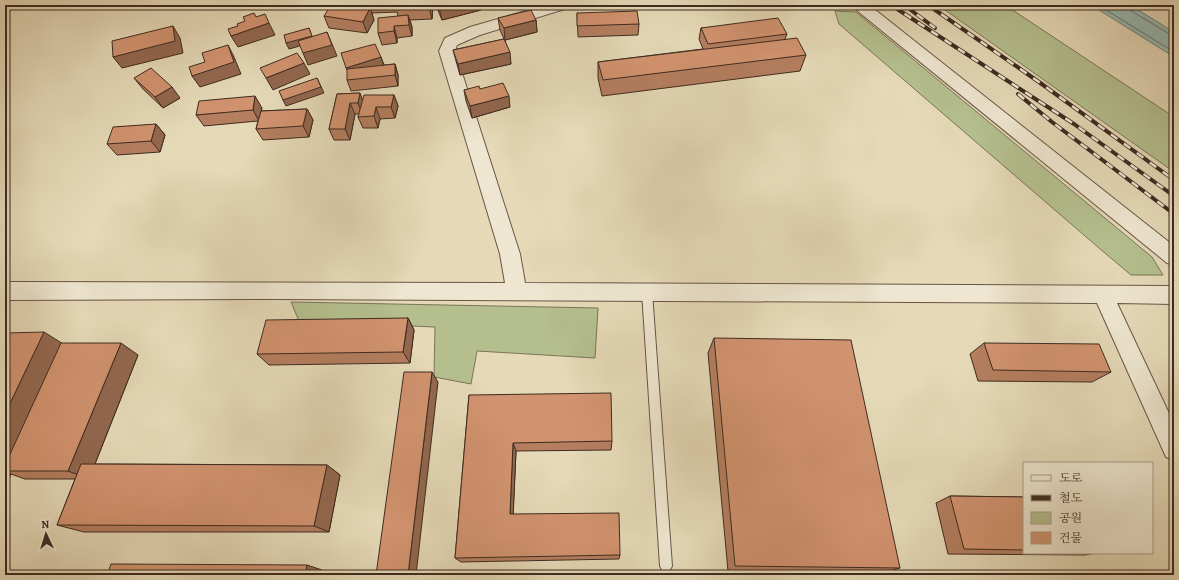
<svg xmlns="http://www.w3.org/2000/svg" width="1179" height="580" viewBox="0 0 1179 580" font-family="Alegreya,'Noto Serif KR',serif">
	<rect width="100%" height="100%" fill="#e5d9b7"/>
	<filter id="stains"><feTurbulence type="fractalNoise" baseFrequency=".005" numOctaves="4"/><feColorMatrix values="0 0 0 0 .2 0 0 0 0 .09 0 0 0 0 .02 0 0 0 .5 -.17"/></filter>
	<radialGradient id="worn" r=".72"><stop offset=".6" stop-color="#630" stop-opacity="0"/><stop offset="1" stop-color="#630" stop-opacity=".3"/></radialGradient>
	<!-- green -->
	<g fill="#b5bf8e" stroke="#7a7558">
		<path d="M938 5H1005L1174 117V172Z"/>
		<path d="M835 11 856 12 1152 257 1163 275H1131L1099 248 839 24Z"/>
		<path d="M291 302 598 308 595 358 477 351 471 384 434 377 435 327 299 321Z"/>
	</g>
	<!-- water -->
	<path fill="#96b9b3" stroke="#738079" d="M1091 5H1130L1174 32V57Z"/>
	<g fill="none" stroke-linecap="round" stroke-linejoin="round">
		<!-- shore -->
		<g stroke="#6a726a" stroke-width="1">
			<path d="M1098 5 1174 52"/>
			<path d="M1128 5 1130 10 1171 35H1174"/>
		</g>
		<defs>
			<path id="lane" d="M647 288 651 289 652 292 672 566 670 570 666 572 662 570 660 566 642 292 643 289Z"/>
			<g id="street">
				<path d="M546 5H570L568 8 480 35 457 45 455 51 520 254 525 283 1174 286V304L1117 303 1174 424V460L1166 457 1097 303 276 299 5 300V282L505 283 500 254 439 51 445 38 470 27Z"/>
				<path d="M852 5H869L1174 246V265L1167 263 854 8Z"/>
			</g>
		</defs>
		<!-- lane casing -->
		<use href="#lane" stroke="#685646" stroke-width="2"/>
		<!-- street casing -->
		<use href="#street" stroke="#685646" stroke-width="2"/>
		<!-- lane -->
		<use href="#lane" fill="#eee6d0" fill-rule="evenodd"/>
		<!-- street -->
		<use href="#street" fill="#eee6d0" fill-rule="evenodd"/>
		<defs>
			<g id="rail">
				<path d="M891 5 1074 124 1174 196"/>
				<path d="M904 5 935 28"/>
				<path d="M928 5 1039 82 1174 180"/>
				<path d="M1018 94 1052 122 1174 214"/>
			</g>
		</defs>
		<!-- rail casing -->
		<use href="#rail" stroke="#3e2b21" stroke-width="4"/>
		<!-- rail -->
		<use href="#rail" stroke="#eee6d0" stroke-width="2.5" stroke-dasharray="8" stroke-linecap="butt"/>
	</g>
	<!-- wall -->
	<g fill="#b47e5f" stroke="#3e2b21">
		<path d="M361 5H433L432 19 410 20 412 27V36L397 38V43L382 45 378 33 398 16 397 12 372 13 374 20 367 33 329 28 324 16 362 7Z"/>
		<path d="M436 5H481V10L442 20 437 8Z"/>
		<path d="M577 13 639 24 638 35 578 37Z"/>
		<path d="M498 18 536 20 537 32 505 40 511 64 460 75 456 61 453 50 504 39 500 30Z"/>
		<path d="M701 28 787 34 785 39 806 55 800 71 602 96 598 78V62L703 49 699 39Z"/>
		<path d="M381 57 384 65 395 64 398 75V86L351 91 347 80Z"/>
		<path d="M134 78 180 98 163 108 143 89Z"/>
		<path d="M480 89 510 107 472 118 466 101 464 90Z"/>
		<path d="M360 93 362 99 394 95 398 106 395 118 380 119 378 128H363L358 117 359 114H355L350 140H334L329 129 337 94Z"/>
		<path d="M262 108 261 111 307 109 313 120 309 137 263 140 256 129 258 121 204 126 196 115Z"/>
		<path d="M156 124 165 135 160 152 117 155 107 144Z"/>
		<path d="M408 318 414 330 410 363 269 365 257 354Z"/>
		<path d="M5 335 138 355 95 464 327 465 340 475 329 532H84L57 525 75 479H25L11 474 5 487Z"/>
		<path d="M714 338 900 568 884 573 728 571 708 353Z"/>
		<path d="M984 343 1111 372 1092 382 978 381 970 354Z"/>
		<path d="M469 395 612 441 611 450 516 451 513 514 620 555 619 559 461 562 455 558Z"/>
		<path d="M950 496 1024 497V553H1095L1085 555 948 554 936 503Z"/>
	</g>
	<!-- shaded-wall -->
	<g fill="#92674e" stroke="#3e2b21">
		<path d="M429 5H433L432 19 429 7Z"/>
		<path d="M451 5H481V10L442 20 439 8Z"/>
		<path d="M370 8 374 20 367 33 363 22Z"/>
		<path d="M408 15 412 27V36L409 25Z"/>
		<path d="M536 20 537 32 505 40 504 28Z"/>
		<path d="M269 23 275 35 238 47 231 36Z"/>
		<path d="M173 26 180 38 183 53 122 68 113 57Z"/>
		<path d="M394 26 397 38V43L394 31Z"/>
		<path d="M309 28 314 42 289 49 286 43Z"/>
		<path d="M327 32 337 56 308 65 303 53Z"/>
		<path d="M228 45 234 57 241 74 200 87 192 76Z"/>
		<path d="M510 52 511 64 460 75 458 64Z"/>
		<path d="M381 57 385 69 351 79 346 68Z"/>
		<path d="M304 63 310 74 273 90 266 78Z"/>
		<path d="M395 64 398 75V86L395 75Z"/>
		<path d="M317 78 324 93 286 106 283 100Z"/>
		<path d="M172 87 180 98 163 108 155 97Z"/>
		<path d="M360 93 364 105 362 114 358 103Z"/>
		<path d="M394 95 398 106 395 118 391 107Z"/>
		<path d="M255 96 262 108 259 121 253 110Z"/>
		<path d="M509 96 510 107 472 118 470 106Z"/>
		<path d="M350 103 355 114 350 140 345 129Z"/>
		<path d="M376 107 380 119 378 128 374 116Z"/>
		<path d="M307 109 313 120 309 137 303 126Z"/>
		<path d="M156 124 165 135 160 152 151 141Z"/>
		<path d="M408 318 414 330 410 363 403 352Z"/>
		<path d="M44 332 68 347 5 471V414Z"/>
		<path d="M121 343 138 355 89 479 68 471Z"/>
		<path d="M432 372 438 382 416 575H408Z"/>
		<path d="M513 443 516 451 513 520 510 514Z"/>
		<path d="M327 465 340 475 329 532 314 526Z"/>
		<path d="M5 472 11 474 5 487Z"/>
		<path d="M307 565 322 570 321 575H305Z"/>
	</g>
	<!-- building -->
	<g fill="#d1936f" stroke="#3e2b21">
		<path d="M331 5H343L370 8 363 22 324 16Z"/>
		<path d="M396 5H429V7L396 8Z"/>
		<path d="M438 5H451L439 8Z"/>
		<path d="M531 10 536 20 504 28 498 18Z"/>
		<path d="M637 11 639 24 577 26V13Z"/>
		<path d="M254 13 256 17 265 14 269 23 231 36 228 29 238 26 237 24 245 21 243 17Z"/>
		<path d="M408 15 409 25 394 26V31L378 33V18Z"/>
		<path d="M778 18 787 34 708 44 701 28Z"/>
		<path d="M173 26 175 41 113 57 112 41Z"/>
		<path d="M309 28 312 36 286 43 284 35Z"/>
		<path d="M327 32 332 45 303 53 298 41Z"/>
		<path d="M797 38 806 55 603 80 598 62Z"/>
		<path d="M504 39 510 52 458 64 453 50Z"/>
		<path d="M375 44 381 57 346 68 341 53Z"/>
		<path d="M228 45 234 62 192 76 189 67 205 62 202 53Z"/>
		<path d="M297 53 304 63 266 78 260 68Z"/>
		<path d="M395 64V75L347 80V69Z"/>
		<path d="M151 68 172 87 155 97 134 78Z"/>
		<path d="M317 78 321 87 283 100 279 91Z"/>
		<path d="M503 83 509 96 470 106 464 90 479 86 480 89Z"/>
		<path d="M360 93 358 103H350L345 129H329L337 94Z"/>
		<path d="M364 95H394L391 107H376L374 116 358 117Z"/>
		<path d="M255 96 253 110 196 115 199 101Z"/>
		<path d="M307 109 303 126 256 129 261 111Z"/>
		<path d="M156 124 151 141 107 144 113 127Z"/>
		<path d="M408 318 403 352 257 354 266 320Z"/>
		<path d="M44 332 5 414V335L6 333Z"/>
		<path d="M714 338 851 340 900 568 735 566Z"/>
		<path d="M61 343H121L68 471H5V465Z"/>
		<path d="M984 343 1099 344 1111 372 993 370Z"/>
		<path d="M404 372H432L408 575H376Z"/>
		<path d="M611 393 612 441 513 443 510 514 619 513 620 555 455 558 469 395Z"/>
		<path d="M81 464 327 465 314 526 57 525Z"/>
		<path d="M950 496 1024 497V550L964 549Z"/>
		<path d="M111 564 307 565 305 575H107Z"/>
	</g>
	<!-- margin -->
	<rect width="1179" height="580" fill="none" stroke="#e5d9b7" stroke-width="20"/>
	<rect x="6" y="6" width="1167" height="568" fill="none" stroke="#3e2b21" stroke-width="2"/>
	<rect x="10" y="10" width="1159" height="560" fill="none" stroke="#3e2b21"/>
	<!-- legend -->
	<rect x="1023" y="462" width="130" height="92" fill="#eee6d0" stroke="#a89b8a"/>
	<rect x="1031" y="475" width="20" height="6" fill="#eee6d0" stroke="#a89b8a"/>
	<text x="1059" y="482" font-size="12" fill="#3e2b21">도로</text>
	<rect x="1031" y="495" width="20" height="6" fill="#3e2b21" stroke="#a89b8a"/>
	<text x="1059" y="502" font-size="12" fill="#3e2b21">철도</text>
	<rect x="1031" y="512" width="20" height="12" fill="#b5bf8e" stroke="#a89b8a"/>
	<text x="1059" y="522" font-size="12" fill="#3e2b21">공원</text>
	<rect x="1031" y="532" width="20" height="12" fill="#d1936f" stroke="#a89b8a"/>
	<text x="1059" y="542" font-size="12" fill="#3e2b21">건물</text>
	<!-- north arrow -->
	<g transform="translate(46 534) rotate(356)" stroke="#eee6d0" stroke-width="3" paint-order="stroke">
	<path d="M0-3L7 15L0 10L-7 15Z" fill="#3e2b21"/>
	<text y="-6" font-size="11" font-weight="bold" text-anchor="middle" fill="#3e2b21">N</text>
	</g>
	<rect width="100%" height="100%" filter="url(#stains)"/>
	<rect width="100%" height="100%" fill="url(#worn)"/>
</svg>
